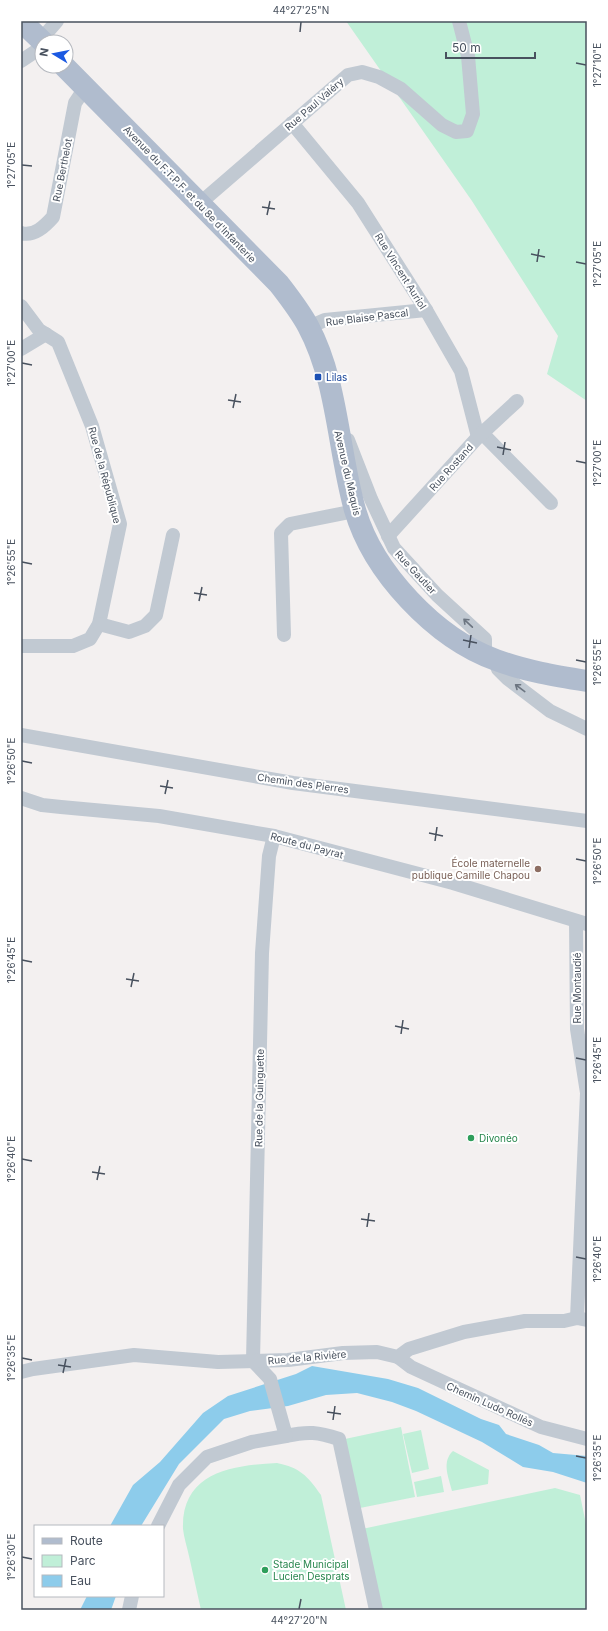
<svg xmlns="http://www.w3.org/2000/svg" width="608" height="1631" viewBox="0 0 608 1631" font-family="Inter,sans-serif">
	<rect width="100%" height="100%" fill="#f3f0f0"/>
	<!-- green -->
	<g fill="#c0efd8">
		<path d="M346 21H587V401L547 374 558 336 472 201Z"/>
		<path d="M401 1427 415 1497 360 1508 345 1439Z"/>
		<path d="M421 1430 429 1469 412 1473 403 1434Z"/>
		<path d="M453 1451 489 1470 488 1484 452 1491C449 1478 441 1462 453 1451Z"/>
		<path d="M277 1463C300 1468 307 1475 321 1495L346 1610H201C197 1592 193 1574 189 1556 187 1547 184 1538 183 1529 181 1472 233 1465 277 1463Z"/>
		<path d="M441 1476 444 1492 417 1497 414 1482Z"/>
		<path d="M555 1488 580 1495 587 1529V1610H380L362 1529Z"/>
	</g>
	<!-- water -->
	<g fill="#8dcceb">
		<path d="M312 1366 388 1379 418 1388 481 1419 499 1425 506 1434 539 1445 553 1453 587 1456V1483L553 1472 523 1467 482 1442 416 1411 392 1402 357 1393 326 1395 288 1406 250 1411 224 1419 179 1464 141 1526H110L133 1485 160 1462 203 1413 228 1396 296 1374Z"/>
		<path d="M87 1596H116L111 1610H80Z"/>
	</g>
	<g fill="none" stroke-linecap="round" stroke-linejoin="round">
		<!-- street -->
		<g stroke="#c1c9d2" stroke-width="14">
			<path d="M21 61 39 49 44 36 57 21"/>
			<path d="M292 123 358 203 426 310 461 371 478 437"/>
			<path d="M199 204 348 75 362 72 379 77 401 89 442 125 456 132 467 131 473 114 468 56 459 21"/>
			<path d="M21 233C34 237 45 226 53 217L75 103 85 88"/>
			<path d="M21 306 39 330 58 342 92 426 120 524 99 624 90 639 73 646H21"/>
			<path d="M309 327 325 320 426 310"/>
			<path d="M21 349 46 334"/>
			<path d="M482 433 551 503"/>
			<path d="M348 440 371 499 394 548 437 595 485 639V655"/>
			<path d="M388 536 478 437 517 401"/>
			<path d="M99 624 129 632 145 626 156 615 173 535"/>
			<path d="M284 635 281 533 290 524 355 511"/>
			<path d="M495 660 498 669 508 679 550 711 587 729"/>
			<path d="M21 735 293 783 587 821"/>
			<path d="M21 798 42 805 61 807 159 816 274 836 453 883 587 924"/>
			<path d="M576 921 577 1029 587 1093 577 1318"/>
			<path d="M398 1357 411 1367 541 1427 587 1439"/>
			<path d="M253 1361 262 953 269 856 274 836"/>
			<path d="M253 1361 270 1379 286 1436C308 1431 318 1432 339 1439L376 1610"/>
			<path d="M21 1372 33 1369 134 1355 218 1362 288 1360 343 1353 377 1352 398 1357 409 1349 464 1332 525 1321H564L577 1318 587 1320"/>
			<path d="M158 1526 179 1485 207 1457 252 1442 286 1436"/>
			<path d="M129 1610 132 1596"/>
		</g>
		<!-- primary -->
		<g stroke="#b0bcce" stroke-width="22">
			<path d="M21 21 43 42"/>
			<path d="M64 66 279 284C289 297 300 311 308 326 338 382 338 450 355 510 373 572 435 638 496 660 525 671 556 676 587 681"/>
		</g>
	</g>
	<!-- one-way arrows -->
	<defs><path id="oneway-shaft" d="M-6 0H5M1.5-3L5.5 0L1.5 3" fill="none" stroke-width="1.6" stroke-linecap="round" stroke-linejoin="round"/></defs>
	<g stroke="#6c7581">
		<use href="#oneway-shaft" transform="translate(468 623) rotate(-137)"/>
		<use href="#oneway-shaft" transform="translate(520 688) rotate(-143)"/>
	</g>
	<!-- ticks -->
	<path fill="none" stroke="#48515e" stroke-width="1.5" d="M300 32 301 22M576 63 586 65M22 165 32 166M262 207 275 209M267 215 270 201M531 254 545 257M537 262 539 249M576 262 586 264M22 363 32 365M228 400 241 402M233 408 236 394M497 447 511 450M503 455 505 442M576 461 586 463M22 562 32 564M194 593 207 595M199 601 202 587M463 640 477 643M469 648 471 635M576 660 586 662M22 761 32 763M160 786 173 788M165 794 168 780M429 833 443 836M435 841 437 827M576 859 586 861M22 960 32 962M126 979 139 981M131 987 134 973M395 1026 409 1029M401 1034 403 1020M576 1058 586 1060M22 1159 32 1161M92 1172 105 1174M97 1180 100 1166M361 1219 375 1221M367 1227 369 1213M576 1257 586 1259M22 1358 32 1360M58 1365 71 1367M63 1373 66 1359M327 1412 341 1414M333 1420 335 1406M576 1456 586 1458M22 1557 32 1559M299 1609 301 1599"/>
	<!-- markers -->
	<rect fill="#1a4fb4" stroke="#fff" stroke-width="1.5" x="314" y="373" width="8" height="8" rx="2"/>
	<circle fill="#8d6e63" stroke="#fff" stroke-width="1.5" cx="538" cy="869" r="4"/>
	<g fill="#2e9e5b" stroke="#fff" stroke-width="1.5">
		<circle cx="471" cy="1138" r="4"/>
		<circle cx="265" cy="1570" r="4"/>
	</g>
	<g text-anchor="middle" stroke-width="4" stroke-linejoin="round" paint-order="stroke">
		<!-- street labels -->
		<g font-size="10" fill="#48515e" stroke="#fff">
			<text transform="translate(314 104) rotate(-41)" y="4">Rue Paul Valéry</text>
			<text transform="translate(62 170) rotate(-79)" y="4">Rue Berthelot</text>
			<text transform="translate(190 194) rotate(46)" y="4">Avenue du F.T.P.F. et du 8e d'Infanterie</text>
			<text transform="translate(401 271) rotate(58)" y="4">Rue Vincent Auriol</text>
			<text transform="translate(367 317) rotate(-7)" y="4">Rue Blaise Pascal</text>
			<text transform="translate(451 467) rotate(-48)" y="4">Rue Rostand</text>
			<text transform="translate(348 473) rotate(77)" y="4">Avenue du Maquis</text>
			<text transform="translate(105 475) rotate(75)" y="4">Rue de la République</text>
			<text transform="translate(416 572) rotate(47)" y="4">Rue Gautier</text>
			<text transform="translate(303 783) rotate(8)" y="4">Chemin des Pierres</text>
			<text transform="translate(307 845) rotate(15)" y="4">Route du Payrat</text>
			<text transform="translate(577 988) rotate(-90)" y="4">Rue Montaudié</text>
			<text transform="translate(259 1098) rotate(-89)" y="4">Rue de la Guinguette</text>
			<text transform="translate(307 1357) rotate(-5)" y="4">Rue de la Rivière</text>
			<text transform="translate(490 1404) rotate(24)" y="4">Chemin Ludo Rollès</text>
		</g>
		<!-- transit labels -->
		<g font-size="10" fill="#164399" stroke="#fff" text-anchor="start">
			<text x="326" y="381">Lilas</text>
		</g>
		<!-- education labels -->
		<g font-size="10" fill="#785e54" stroke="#fff" text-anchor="end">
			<text x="530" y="867">École maternelle<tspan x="530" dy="12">publique Camille Chapou</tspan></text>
		</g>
		<!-- leisure labels -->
		<g font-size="10" fill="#27864d" stroke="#fff" text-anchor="start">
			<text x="479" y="1142">Divonéo</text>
			<text x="273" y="1568">Stade Municipal<tspan x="273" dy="12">Lucien Desprats</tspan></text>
		</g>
	</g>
	<!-- border -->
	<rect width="608" height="1631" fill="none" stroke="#ffffff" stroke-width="44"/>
	<!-- legend -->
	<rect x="34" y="1525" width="130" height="72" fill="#ffffff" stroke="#b6b9bf"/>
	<rect x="42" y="1538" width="20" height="6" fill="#b0bcce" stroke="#b6b9bf"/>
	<text x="70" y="1545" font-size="12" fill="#48515e">Route</text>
	<rect x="42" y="1555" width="20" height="12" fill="#c0efd8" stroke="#b6b9bf"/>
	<text x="70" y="1565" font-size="12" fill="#48515e">Parc</text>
	<rect x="42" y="1575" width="20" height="12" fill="#8dcceb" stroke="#b6b9bf"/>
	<text x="70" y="1585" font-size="12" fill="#48515e">Eau</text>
	<!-- north arrow -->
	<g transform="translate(54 54) rotate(280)"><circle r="19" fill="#ffffff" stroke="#b6b9bf"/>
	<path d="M0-3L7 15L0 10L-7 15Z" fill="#1b59e2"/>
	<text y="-6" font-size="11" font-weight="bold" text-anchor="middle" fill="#48515e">N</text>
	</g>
	<!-- scale -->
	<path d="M446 52v6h89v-6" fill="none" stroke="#48515e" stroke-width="2"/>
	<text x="452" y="52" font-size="12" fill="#48515e" stroke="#ffffff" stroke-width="3" paint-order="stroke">50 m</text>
	<rect x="22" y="22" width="564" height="1587" fill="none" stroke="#48515e" stroke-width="1.5"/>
	<g font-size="10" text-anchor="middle" fill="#48515e">
		<text x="301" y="14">44°27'25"N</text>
		<text transform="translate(597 65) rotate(-90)" y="4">1°27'10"E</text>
		<text transform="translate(11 165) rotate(-90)" y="4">1°27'05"E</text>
		<text transform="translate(597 264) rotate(-90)" y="4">1°27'05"E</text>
		<text transform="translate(11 363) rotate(-90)" y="4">1°27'00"E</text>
		<text transform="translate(597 463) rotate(-90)" y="4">1°27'00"E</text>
		<text transform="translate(11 562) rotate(-90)" y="4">1°26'55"E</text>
		<text transform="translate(597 662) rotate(-90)" y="4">1°26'55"E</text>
		<text transform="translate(11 761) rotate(-90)" y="4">1°26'50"E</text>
		<text transform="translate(597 861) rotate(-90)" y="4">1°26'50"E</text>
		<text transform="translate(11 960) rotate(-90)" y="4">1°26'45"E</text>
		<text transform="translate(597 1060) rotate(-90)" y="4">1°26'45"E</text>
		<text transform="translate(11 1159) rotate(-90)" y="4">1°26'40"E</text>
		<text transform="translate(597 1259) rotate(-90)" y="4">1°26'40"E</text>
		<text transform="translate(11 1358) rotate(-90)" y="4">1°26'35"E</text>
		<text transform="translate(597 1458) rotate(-90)" y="4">1°26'35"E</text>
		<text transform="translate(11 1557) rotate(-90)" y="4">1°26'30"E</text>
		<text x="299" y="1624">44°27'20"N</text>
	</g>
</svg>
